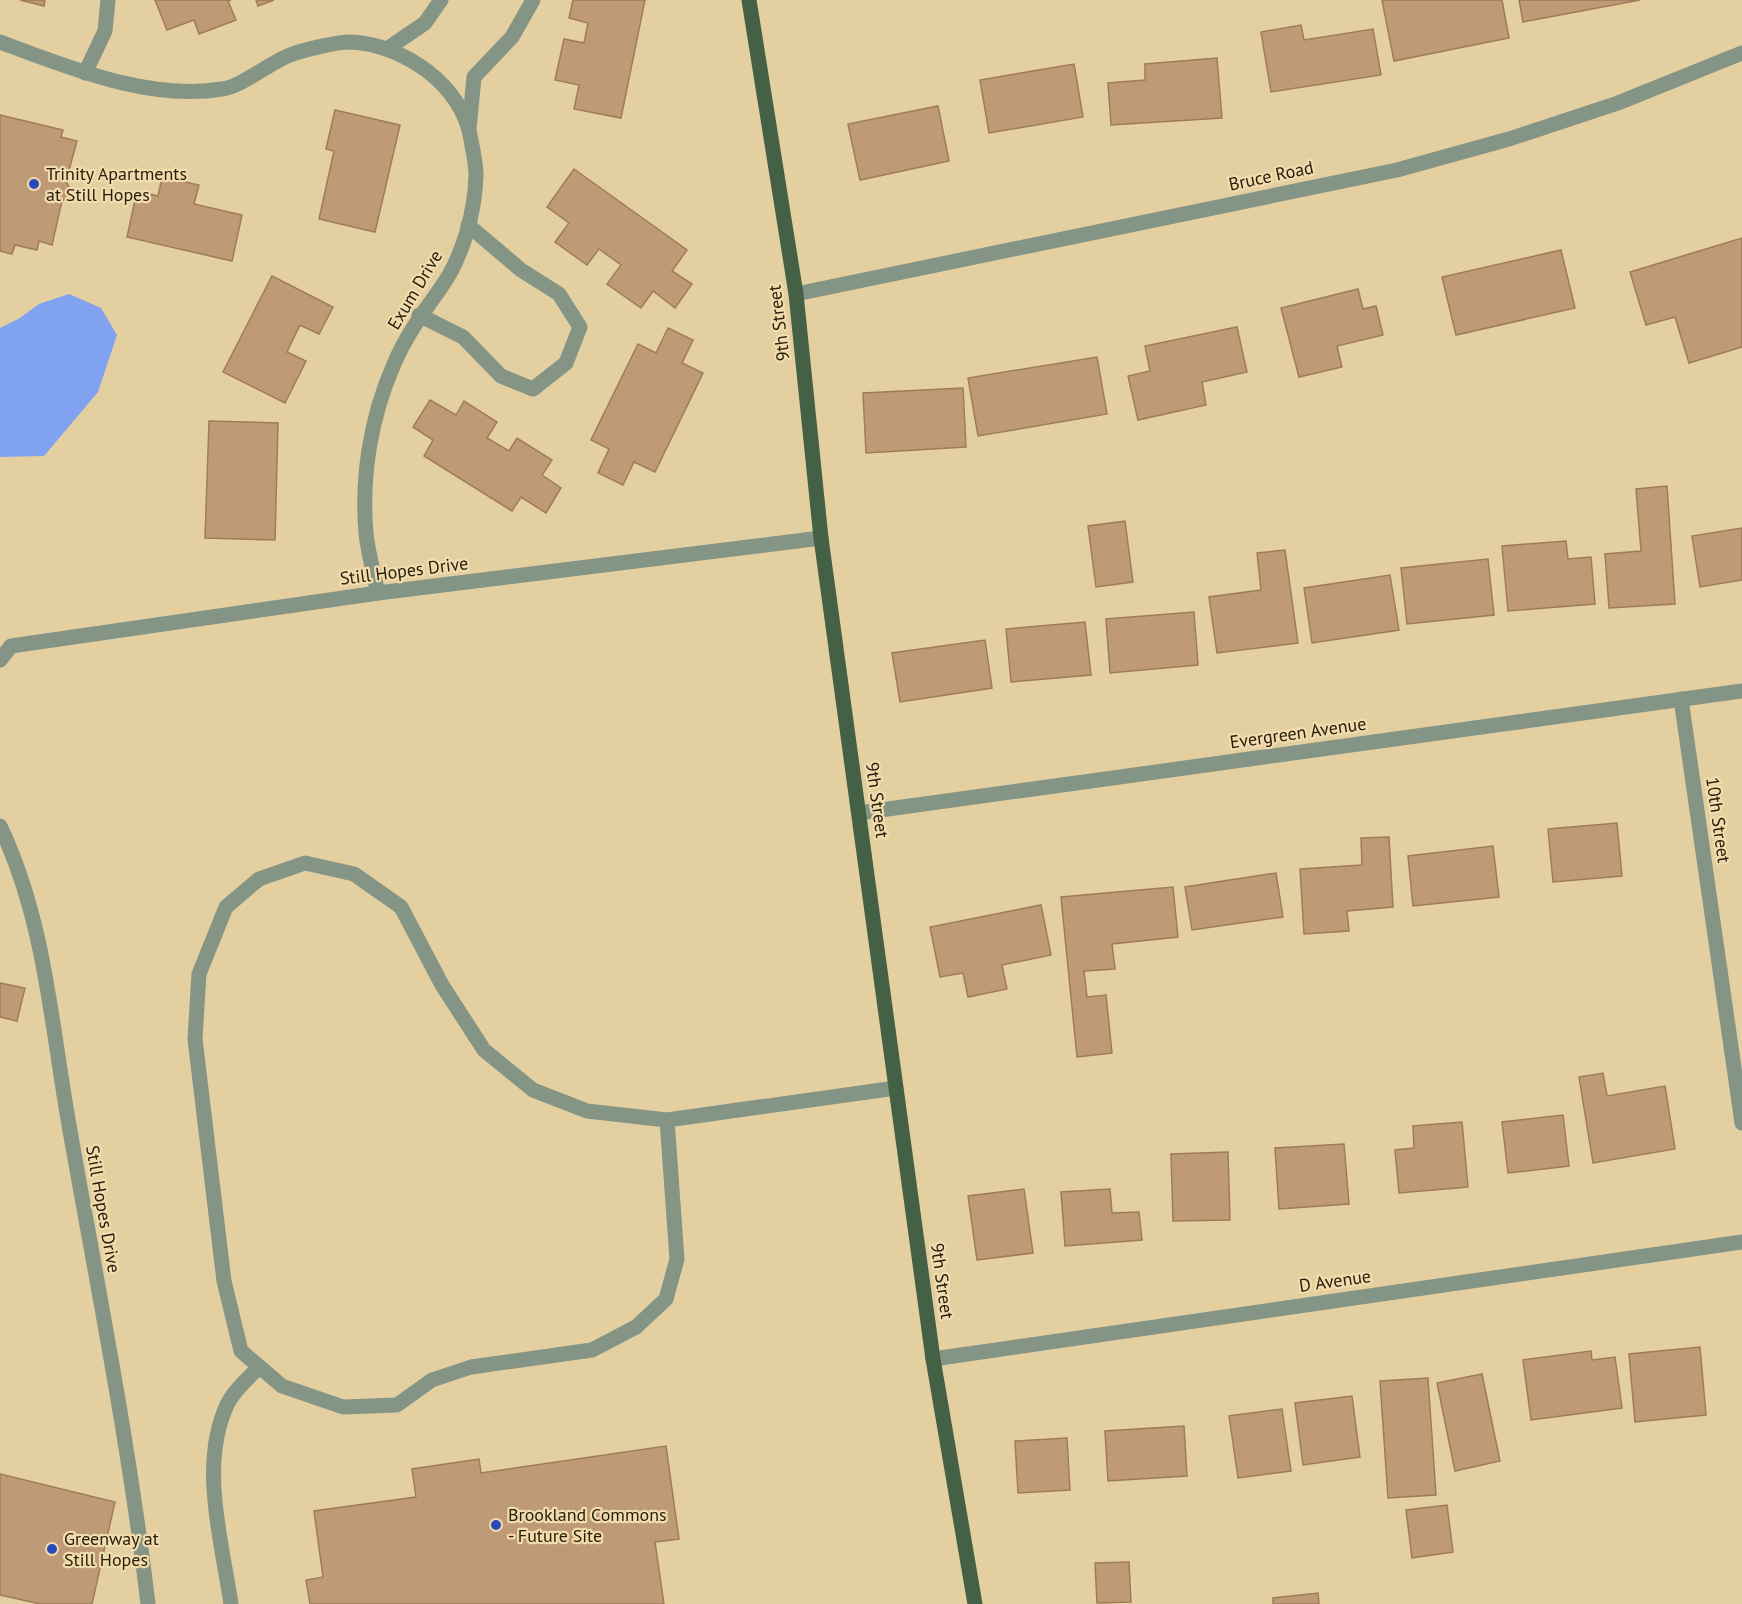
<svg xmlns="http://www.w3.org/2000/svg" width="1742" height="1604" viewBox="0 0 1742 1604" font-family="'PT Sans',sans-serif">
	<rect width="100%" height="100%" fill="#e4cfa0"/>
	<!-- water -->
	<path fill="#81a2f0" d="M69 294 101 308 117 335 98 392 44 456 0 457V328L20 318 39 304Z"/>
	<!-- building -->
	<g fill="#bf9a76" stroke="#9f7c59" stroke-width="1.5">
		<path d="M20 0H45L44 6Z"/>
		<path d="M155 0H231L228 1 236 20 199 34 194 20 167 30Z"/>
		<path d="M256 0H274L258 6Z"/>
		<path d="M573 0H645L621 118 574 109 579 85 555 80 564 39 584 43 588 23 569 18Z"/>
		<path d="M1382 0H1502L1509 38 1394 61Z"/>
		<path d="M1519 0H1640L1523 22Z"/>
		<path d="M1301 25 1304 40 1373 29 1381 75 1271 92 1261 32Z"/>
		<path d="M1217 58 1222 118 1111 125 1108 83 1145 80V64Z"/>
		<path d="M1074 64 1083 117 989 133 980 80Z"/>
		<path d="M938 106 949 161 860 180 848 124Z"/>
		<path d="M335 110 400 125 375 232 319 219 334 151 326 149Z"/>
		<path d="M0 115 63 130 61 137 77 141 66 181 69 187 67 198 62 201 52 245 39 241 37 250 15 245 12 254 0 251Z"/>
		<path d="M574 169 687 250 672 271 692 284 675 308 653 291 641 308 607 284 621 265 599 249 587 265 555 242 569 223 547 207Z"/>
		<path d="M162 177 199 185 194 204 242 215 232 261 127 237 137 191 158 196Z"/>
		<path d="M1742 238V347L1689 363 1675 317 1646 325 1630 272Z"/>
		<path d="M1561 250 1575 308 1456 335 1442 277Z"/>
		<path d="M272 276 333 307 319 334 300 325 287 352 306 361 285 403 223 372Z"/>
		<path d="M1358 289 1363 309 1376 306 1383 335 1337 346 1342 367 1299 377 1281 308Z"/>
		<path d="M1237 327 1247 372 1202 382 1206 405 1138 420 1128 376 1150 371 1145 346Z"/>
		<path d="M668 328 693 340 682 363 703 373 655 472 634 462 623 485 598 473 609 449 591 440 638 344 656 353Z"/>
		<path d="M1097 357 1107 414 978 436 968 378Z"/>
		<path d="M963 388 966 447 866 453 863 393Z"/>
		<path d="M430 400 456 415 464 401 497 422 487 438 509 451 517 438 552 460 542 475 561 488 546 513 521 497 512 511 424 456 433 440 413 427Z"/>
		<path d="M209 421 278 423 275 540 205 538Z"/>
		<path d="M1667 486 1675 604 1609 608 1605 554 1641 551 1636 489Z"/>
		<path d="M1125 521 1133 582 1096 587 1088 526Z"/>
		<path d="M1742 528V580L1700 587 1692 536Z"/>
		<path d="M1566 541 1568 559 1591 557 1595 604 1508 611 1502 546Z"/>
		<path d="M1285 550 1298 643 1217 653 1209 597 1261 590 1257 553Z"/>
		<path d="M1488 559 1494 615 1407 624 1401 568Z"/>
		<path d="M1390 575 1399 630 1312 643 1304 588Z"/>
		<path d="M1194 612 1198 665 1110 673 1106 619Z"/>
		<path d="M1085 622 1091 675 1011 682 1006 629Z"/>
		<path d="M985 640 992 688 900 702 892 653Z"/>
		<path d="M1617 823 1622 876 1553 882 1548 829Z"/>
		<path d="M1389 837 1393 907 1347 911 1349 931 1304 934 1300 869 1362 865 1361 838Z"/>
		<path d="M1493 846 1499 897 1413 906 1408 856Z"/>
		<path d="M1276 873 1283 917 1192 930 1185 887Z"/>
		<path d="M1173 887 1178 937 1112 944 1115 969 1084 971 1087 997 1106 995 1112 1053 1077 1057 1061 897Z"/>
		<path d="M1041 905 1051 955 1002 965 1007 989 968 997 963 973 940 977 930 927Z"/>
		<path d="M0 983 25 988 17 1021 0 1017Z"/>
		<path d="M1603 1073 1607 1096 1665 1086 1675 1149 1593 1163 1579 1077Z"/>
		<path d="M1563 1115 1569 1166 1508 1173 1502 1122Z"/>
		<path d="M1462 1122 1468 1187 1399 1193 1395 1150 1414 1148 1413 1126Z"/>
		<path d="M1344 1144 1349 1204 1279 1209 1275 1148Z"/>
		<path d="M1228 1152 1230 1220 1173 1221 1171 1154Z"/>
		<path d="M1024 1189 1033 1253 977 1260 968 1196Z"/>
		<path d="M1110 1189 1112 1213 1139 1212 1142 1240 1065 1246 1061 1192Z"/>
		<path d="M1700 1347 1706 1415 1635 1422 1629 1354Z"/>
		<path d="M1591 1351 1592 1360 1615 1357 1622 1408 1531 1420 1523 1360Z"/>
		<path d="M1482 1374 1500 1461 1455 1471 1437 1383Z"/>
		<path d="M1428 1378 1436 1495 1388 1498 1380 1381Z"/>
		<path d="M1352 1396 1360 1457 1303 1465 1295 1403Z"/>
		<path d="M1282 1409 1291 1471 1238 1478 1229 1416Z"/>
		<path d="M1184 1426 1187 1476 1108 1481 1105 1431Z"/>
		<path d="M1067 1438 1070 1490 1018 1493 1015 1441Z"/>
		<path d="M666 1446 679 1539 655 1542 664 1604H310L306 1580 323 1577 314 1511 416 1497 412 1469 479 1459 481 1473Z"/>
		<path d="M0 1474 115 1502 92 1604H40L0 1595Z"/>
		<path d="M1447 1505 1453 1552 1412 1558 1406 1510Z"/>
		<path d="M1129 1562 1131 1602 1097 1603 1095 1563Z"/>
		<path d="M1318 1593 1319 1604H1273V1598Z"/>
	</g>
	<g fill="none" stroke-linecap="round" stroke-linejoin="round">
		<!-- minor -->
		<g stroke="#849485" stroke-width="15">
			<path d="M0 42C68 67 148 101 222 89 243 86 269 63 290 55 303 50 336 42 350 42 403 44 463 85 471 140 473 151 476 164 476 175 475 212 463 256 442 286 424 312 406 335 394 364 371 416 361 476 366 533 368 553 374 574 378 593"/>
			<path d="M387 49 425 23 441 0"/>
			<path d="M85 73 105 31 108 0"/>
			<path d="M469 129 474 77 512 37 533 0"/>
			<path d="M796 294 1397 170 1509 139 1618 103 1742 53"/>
			<path d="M419 315 463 337 501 376 533 389 566 363 580 327 559 294 521 270 468 225"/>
			<path d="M0 660 11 646 378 593 821 538"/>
			<path d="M1681 699 1742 1123"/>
			<path d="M859 813 1742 691"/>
			<path d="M0 826C45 920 51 1024 69 1125 97 1284 129 1443 148 1604"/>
			<path d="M667 1120 677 1259 666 1299 636 1327 592 1350 471 1367 432 1380 397 1405 343 1407 282 1386 241 1351 224 1281 195 1039 199 974 226 907 259 879 305 863 354 874 401 907 442 985 484 1050 533 1090 587 1111 667 1120 896 1088"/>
			<path d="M933 1359 1742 1242"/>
			<path d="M231 1604C222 1542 199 1465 227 1405 233 1391 249 1378 259 1367"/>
		</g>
		<!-- major -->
		<path stroke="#446146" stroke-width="15" d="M749 0 796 294 821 538 933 1359 975 1604"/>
	</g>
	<!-- markers -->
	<g fill="#284aba" stroke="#f2dcad" stroke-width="2">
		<circle cx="34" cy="184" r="6"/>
		<circle cx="496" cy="1525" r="6"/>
		<circle cx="52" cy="1549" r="6"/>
	</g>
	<g text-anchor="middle" stroke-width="4.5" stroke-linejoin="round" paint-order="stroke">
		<!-- poi labels -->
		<g font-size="18" fill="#28200e" stroke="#f2dcad" text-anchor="start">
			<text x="46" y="180">Trinity Apartments<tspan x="46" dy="21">at Still Hopes</tspan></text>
			<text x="508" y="1521">Brookland Commons<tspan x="508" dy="21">- Future Site</tspan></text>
			<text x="64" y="1545">Greenway at<tspan x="64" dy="21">Still Hopes</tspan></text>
		</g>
		<!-- street labels -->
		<g font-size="18" fill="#28200e" stroke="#f2dcad">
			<text transform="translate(1271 176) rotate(-12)" y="6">Bruce Road</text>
			<text transform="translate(415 290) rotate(-59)" y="6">Exum Drive</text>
			<text transform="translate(779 323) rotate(-97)" y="6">9th Street</text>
			<text transform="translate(404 571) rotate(-7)" y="6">Still Hopes Drive</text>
			<text transform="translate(1298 733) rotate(-8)" y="6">Evergreen Avenue</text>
			<text transform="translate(877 800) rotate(82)" y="6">9th Street</text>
			<text transform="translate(1718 820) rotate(82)" y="6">10th Street</text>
			<text transform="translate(103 1209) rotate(80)" y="6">Still Hopes Drive</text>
			<text transform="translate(942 1281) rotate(82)" y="6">9th Street</text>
			<text transform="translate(1335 1281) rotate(-8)" y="6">D Avenue</text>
		</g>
	</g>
</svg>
